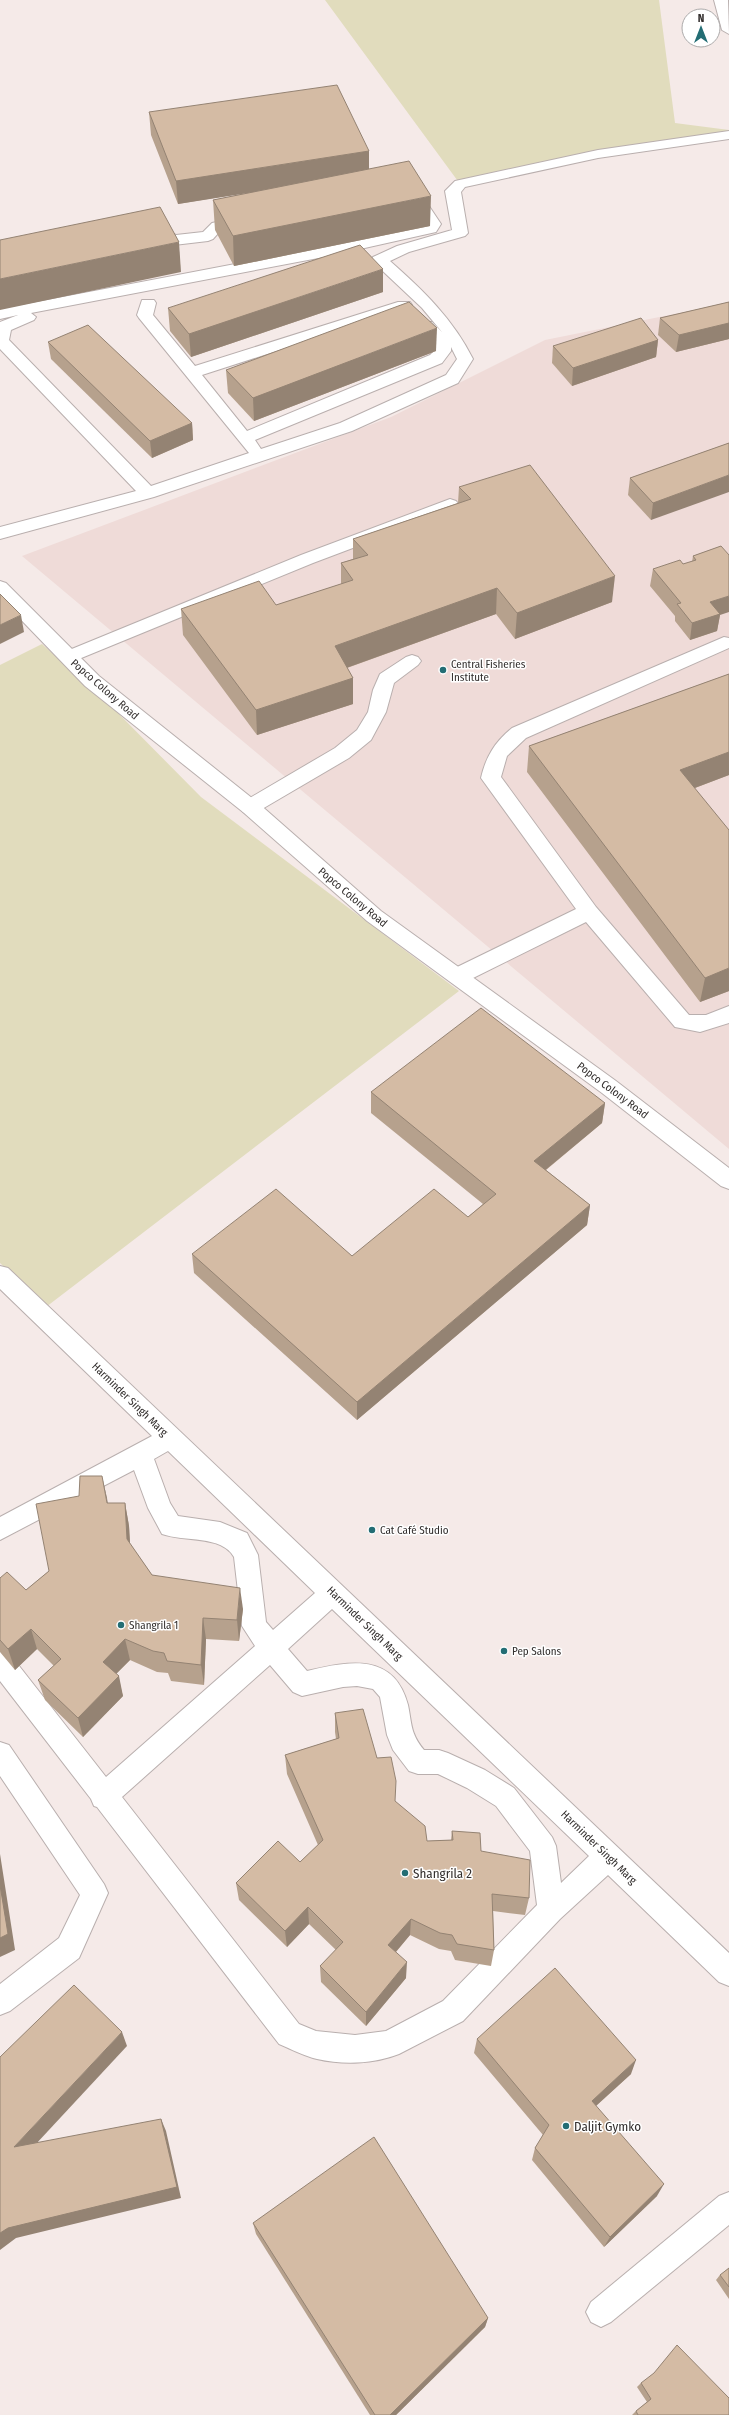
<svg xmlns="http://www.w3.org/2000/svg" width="729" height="2415" viewBox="0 0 729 2415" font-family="'Fira Sans Condensed',sans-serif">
	<rect width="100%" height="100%" fill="#f5eae8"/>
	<!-- built -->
	<path fill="#efdbd8" d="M729 303V1149L22 556 391 417 545 340Z"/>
	<!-- green -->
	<g fill="#e1dcbd">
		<path d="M325 0H659L675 123 729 130V134L460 184Z"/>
		<path d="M42 644 113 708 201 797 459 991 46 1307 0 1263V665Z"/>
	</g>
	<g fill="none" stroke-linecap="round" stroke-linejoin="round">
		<defs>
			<g id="service">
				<path d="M450 499 456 501 459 505 456 509 313 563 74 661 68 663 62 661 59 657 62 653 301 555Z"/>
				<path d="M724 637 729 638V648L526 738 507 756 501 777 596 907 689 1015H706L729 1006V1023L700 1032 675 1027 586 922 465 982 458 984 451 982 448 976 451 970 576 909 481 778C486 756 495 742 512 728Z"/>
				<path d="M412 655 418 657 421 661 418 665 394 683 386 712 371 740 349 758 257 812 250 814 243 812 240 807 243 802 335 748 357 730 368 712 373 690 380 674 406 657Z"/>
				<path d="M729 2192V2225L611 2322 601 2327 591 2322 586 2312 591 2302 719 2196Z"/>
			</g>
			<g id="minor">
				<path d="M729 131V139L598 158 465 187 461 192 468 233 465 236 409 252 390 261C423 290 453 319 473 359L458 383 352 431 154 497 0 539V527L136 491 0 349V322L18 315 0 319V309L329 246 425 226 406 194 409 191H419L441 224 436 232 329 256 31 313 36 317 34 320 11 330 9 340 151 486 249 453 139 318 137 315 142 300H154L156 303 153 315 195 366 398 302H410L412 305 410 308 202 375 247 431 430 355 435 350 434 343 418 325 420 322H432L442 332 422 308 371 260 373 257 397 246 452 230 445 191 455 181 598 150ZM451 347 457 359 446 375 340 423 261 449 255 440 442 363 451 351Z"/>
				<path d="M245 216 250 218 253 221 250 224 221 230 213 239 208 241 174 245 164 241 150 242 142 237 150 232 166 231 176 235 203 232 212 223Z"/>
				<path d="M0 581 6 583 99 676 257 802 381 911 616 1081 729 1168V1189L721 1186 602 1093 367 921 243 812 85 686 0 598Z"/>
				<path d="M0 1266 8 1268 729 1953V1986L719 1982 608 1875 560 1919 463 2021 399 2054C374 2064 343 2065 317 2059 304 2056 291 2049 279 2044L97 1807 94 1806 91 1799 0 1681V1649L9 1653 106 1777 255 1646 242 1626 234 1557C222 1535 184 1542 162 1534L148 1508 134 1470 0 1540V1517L152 1436 0 1289ZM168 1451 315 1593 273 1630 266 1622 258 1555 247 1533 220 1522 178 1516 170 1503 154 1459ZM332 1609 589 1856 561 1883 556 1846 552 1837 514 1788 485 1770 448 1753 439 1750H424C410 1733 412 1724 408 1705 394 1652 349 1661 307 1671L288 1649ZM270 1665 293 1692 302 1696 343 1687 357 1686 373 1689 380 1697 387 1735 393 1750 409 1771 418 1774H438L467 1788 496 1806 530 1851 537 1905 443 2001 386 2031 355 2035 316 2031 299 2024 122 1797Z"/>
				<path d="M0 1742 9 1745 104 1884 108 1893 79 1958 10 2011 0 2015V1984L59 1938 80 1895 0 1776Z"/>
			</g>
			<path id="tertiary" d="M714 0H728L729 34 722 30Z"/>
		</defs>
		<!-- service casing -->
		<use href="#service" stroke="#b9afae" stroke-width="2"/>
		<!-- minor casing -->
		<use href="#minor" stroke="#b9afae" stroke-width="2"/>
		<!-- tertiary casing -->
		<use href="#tertiary" stroke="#b9afae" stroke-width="2"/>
		<!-- service -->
		<use href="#service" fill="#fff" fill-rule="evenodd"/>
		<!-- minor -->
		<use href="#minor" fill="#fff" fill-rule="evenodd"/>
		<!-- tertiary -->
		<use href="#tertiary" fill="#fff" fill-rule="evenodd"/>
	</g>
	<!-- wall -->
	<g fill="#b6a18d">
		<path d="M149 112 369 151V169L430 226 234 266 215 230 213 200 262 190 178 204 151 135Z"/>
		<path d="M383 292 191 357 170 331 168 308Z"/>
		<path d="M729 302V339L676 352 658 335 660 318Z"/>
		<path d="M658 340 656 357 572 386 552 363 553 346Z"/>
		<path d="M48 342 192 423 193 440 152 458 51 359Z"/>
		<path d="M436 351 254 421 228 393 226 370Z"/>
		<path d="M729 443 651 520 628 495 630 478Z"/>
		<path d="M459 487 612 602 515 639 496 614 347 668 353 678V704L257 735 183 635 181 609 276 605 341 584V563L353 559V539L458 503Z"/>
		<path d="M721 546 720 615 717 631 690 640 675 621V616L650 586 653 569 683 564 692 562 693 556Z"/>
		<path d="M729 674V775L695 788 729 991 700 1002 527 772 529 746Z"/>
		<path d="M371 1092 605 1103 602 1123 546 1170 590 1205 587 1225 357 1420 194 1273 192 1254 352 1256 468 1217 483 1204 371 1113Z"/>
		<path d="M108 1503H125L129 1526 130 1544 152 1575 243 1609 239 1641 206 1639 204 1685 171 1681 168 1673 157 1672 130 1660 116 1674 123 1696 83 1737 45 1700 38 1680 54 1666 37 1649 15 1670 0 1652V1578L26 1590 49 1571Z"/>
		<path d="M335 1713 377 1758 395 1801 427 1841 451 1840 452 1831 481 1851 529 1898 525 1915 493 1911 494 1950 491 1966 455 1960 451 1951 439 1949 410 1935 396 1952 406 1978 366 2026 321 1982 320 1966 336 1950 309 1924 287 1947 239 1900 236 1883 300 1862 318 1845 287 1774 285 1755 336 1739 335 1732Z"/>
		<path d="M477 2039 631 2074 596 2106 657 2196 604 2247 532 2160 535 2148 543 2135 474 2053Z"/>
		<path d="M253 2223 488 2318 485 2327 396 2415H370L256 2234Z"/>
		<path d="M729 2268V2299L716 2280 720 2275Z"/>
		<path d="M641 2383 729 2415H632L636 2411 647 2402 637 2387Z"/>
	</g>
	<!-- shaded-wall -->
	<g fill="#948373">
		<path d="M369 151V174L178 204 176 181Z"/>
		<path d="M431 196 430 226 234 266 233 236Z"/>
		<path d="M179 242 181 272 0 310V279Z"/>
		<path d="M383 269V292L191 357 189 334Z"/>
		<path d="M729 323V339L676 352 679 335Z"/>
		<path d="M437 328 436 351 254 421 253 398Z"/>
		<path d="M658 340 656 357 572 386 573 368Z"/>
		<path d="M192 423 193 440 152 458 150 441Z"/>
		<path d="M729 475V492L651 520 653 503Z"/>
		<path d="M615 576 612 602 515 639 517 613Z"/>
		<path d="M497 588 496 614 335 672V646Z"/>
		<path d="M729 596V612L720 615 717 631 690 640 692 623 710 602Z"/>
		<path d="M21 615 24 632 0 644V625Z"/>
		<path d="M353 678V704L257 735 256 710Z"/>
		<path d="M729 752V775L676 795 680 770Z"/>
		<path d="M729 968V991L700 1002 705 978Z"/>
		<path d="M605 1103 602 1123 532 1181 534 1161Z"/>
		<path d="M590 1205 587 1225 357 1420V1402Z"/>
		<path d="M102 1476 107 1498 111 1526 107 1503Z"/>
		<path d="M125 1503 129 1526 131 1561 127 1539Z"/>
		<path d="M240 1588 243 1609 239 1641 237 1620Z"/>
		<path d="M203 1618 206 1639 204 1685 201 1665Z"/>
		<path d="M31 1629 37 1649 15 1670 8 1649Z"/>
		<path d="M125 1639 130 1660 108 1682 103 1662Z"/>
		<path d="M119 1676 123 1696 83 1737 78 1718Z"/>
		<path d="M0 1854 15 1950 0 1957Z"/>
		<path d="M308 1907 309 1924 287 1947 285 1931Z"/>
		<path d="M411 1919 410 1935 388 1961V1945Z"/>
		<path d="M407 1962 406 1978 366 2026V2012Z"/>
		<path d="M122 2032 127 2046 22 2159 14 2147Z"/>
		<path d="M636 2060 631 2074 587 2114 592 2101Z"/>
		<path d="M161 2119 166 2131 181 2198 16 2238 0 2250V2233Z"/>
		<path d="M664 2184 657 2196 604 2247 610 2237Z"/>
		<path d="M488 2318 485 2327 396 2415H390Z"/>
	</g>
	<!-- building -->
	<g fill="#d4bba4" stroke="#948373">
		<path d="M337 85 369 151 176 181 149 112Z"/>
		<path d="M409 161 431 196 233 236 213 200Z"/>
		<path d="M160 207 179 242 0 279V240Z"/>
		<path d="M360 245 383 269 189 334 168 308Z"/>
		<path d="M409 302 437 328 253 398 226 370Z"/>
		<path d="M729 302V323L679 335 660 318Z"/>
		<path d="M641 318 658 340 573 368 553 346Z"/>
		<path d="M88 325 192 423 150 441 48 342Z"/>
		<path d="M729 443V475L653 503 630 478Z"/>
		<path d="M530 465 615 576 517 613 497 588 335 646 353 678 256 710 181 609 259 581 276 605 353 580 341 563 368 555 353 539 471 499 459 487Z"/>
		<path d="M721 546 729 555V596L710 602 720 614 692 623 677 604 681 603 653 569 680 560 683 564 696 560 693 556Z"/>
		<path d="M0 594 21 615 0 625Z"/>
		<path d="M729 674V752L680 770 729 830V968L705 978 529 746Z"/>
		<path d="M481 1008 605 1103 534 1161 590 1205 357 1402 192 1254 276 1189 352 1256 434 1189 468 1217 496 1194 371 1092Z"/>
		<path d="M80 1476H102L107 1503H125L127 1539 152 1575 240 1588 237 1620 203 1618 201 1665 167 1661 164 1653 153 1651 125 1639 103 1662 119 1676 78 1718 38 1680 61 1659 31 1629 8 1649 0 1640V1578L7 1572 26 1590 49 1571 36 1504 79 1496Z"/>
		<path d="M363 1709 377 1758 391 1757 396 1781 395 1801 425 1826 427 1841 453 1840 452 1831 480 1833 481 1851 530 1860 529 1898 492 1894 494 1950 457 1944 452 1935 440 1933 411 1919 388 1945 407 1962 366 2012 320 1966 343 1942 308 1907 285 1931 236 1883 278 1841 300 1862 323 1840 285 1755 339 1738 335 1713Z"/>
		<path d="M0 1885 8 1934 0 1938Z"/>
		<path d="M555 1968 636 2060 592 2101 664 2184 610 2237 535 2148 549 2125 477 2039Z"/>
		<path d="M74 1985 122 2032 14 2147 161 2119 177 2187 8 2228 0 2233V2057Z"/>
		<path d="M374 2137 488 2318 390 2415H375L253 2223Z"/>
		<path d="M729 2268V2287L720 2275Z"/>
		<path d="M677 2345 729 2398V2415H638L636 2411 651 2399 641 2383 654 2373Z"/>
	</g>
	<!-- markers -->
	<g fill="#236d74" stroke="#fff" stroke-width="1.5">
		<circle cx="443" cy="670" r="4"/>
		<circle cx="372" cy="1530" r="4"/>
		<circle cx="121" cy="1625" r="4"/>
		<circle cx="504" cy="1651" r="4"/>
		<circle cx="405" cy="1873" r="4"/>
		<circle cx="566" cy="2126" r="4"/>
	</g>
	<g text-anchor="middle" stroke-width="3" stroke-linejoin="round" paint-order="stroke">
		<!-- poi labels -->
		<g font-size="11" fill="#322e2d" stroke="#fff" text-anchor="start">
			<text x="451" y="668">Central Fisheries<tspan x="451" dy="13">Institute</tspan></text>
			<text x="380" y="1534">Cat Café Studio</text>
			<text x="129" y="1629">Shangrila 1</text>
			<text x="512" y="1655">Pep Salons</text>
		</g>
		<!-- street labels -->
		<g font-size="11" fill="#322e2d" stroke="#fff">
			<text transform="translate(105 689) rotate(41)" y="4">Popco Colony Road</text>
			<text transform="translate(353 897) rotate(40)" y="4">Popco Colony Road</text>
			<text transform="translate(613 1090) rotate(37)" y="4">Popco Colony Road</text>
			<text transform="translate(130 1399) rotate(44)" y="4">Harminder Singh Marg</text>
			<text transform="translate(365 1623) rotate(44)" y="4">Harminder Singh Marg</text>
			<text transform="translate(599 1847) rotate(44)" y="4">Harminder Singh Marg</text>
		</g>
		<!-- near-poi labels -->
		<g font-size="13" fill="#322e2d" stroke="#fff" text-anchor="start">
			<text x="413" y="1878">Shangrila 2</text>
			<text x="574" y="2131">Daljit Gymko</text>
		</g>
	</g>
	<!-- north arrow -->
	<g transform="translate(701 28)"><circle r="19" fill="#ffffff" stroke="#adabab"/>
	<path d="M0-3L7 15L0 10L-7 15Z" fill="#236d74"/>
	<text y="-6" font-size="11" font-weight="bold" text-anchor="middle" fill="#322e2d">N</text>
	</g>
</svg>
